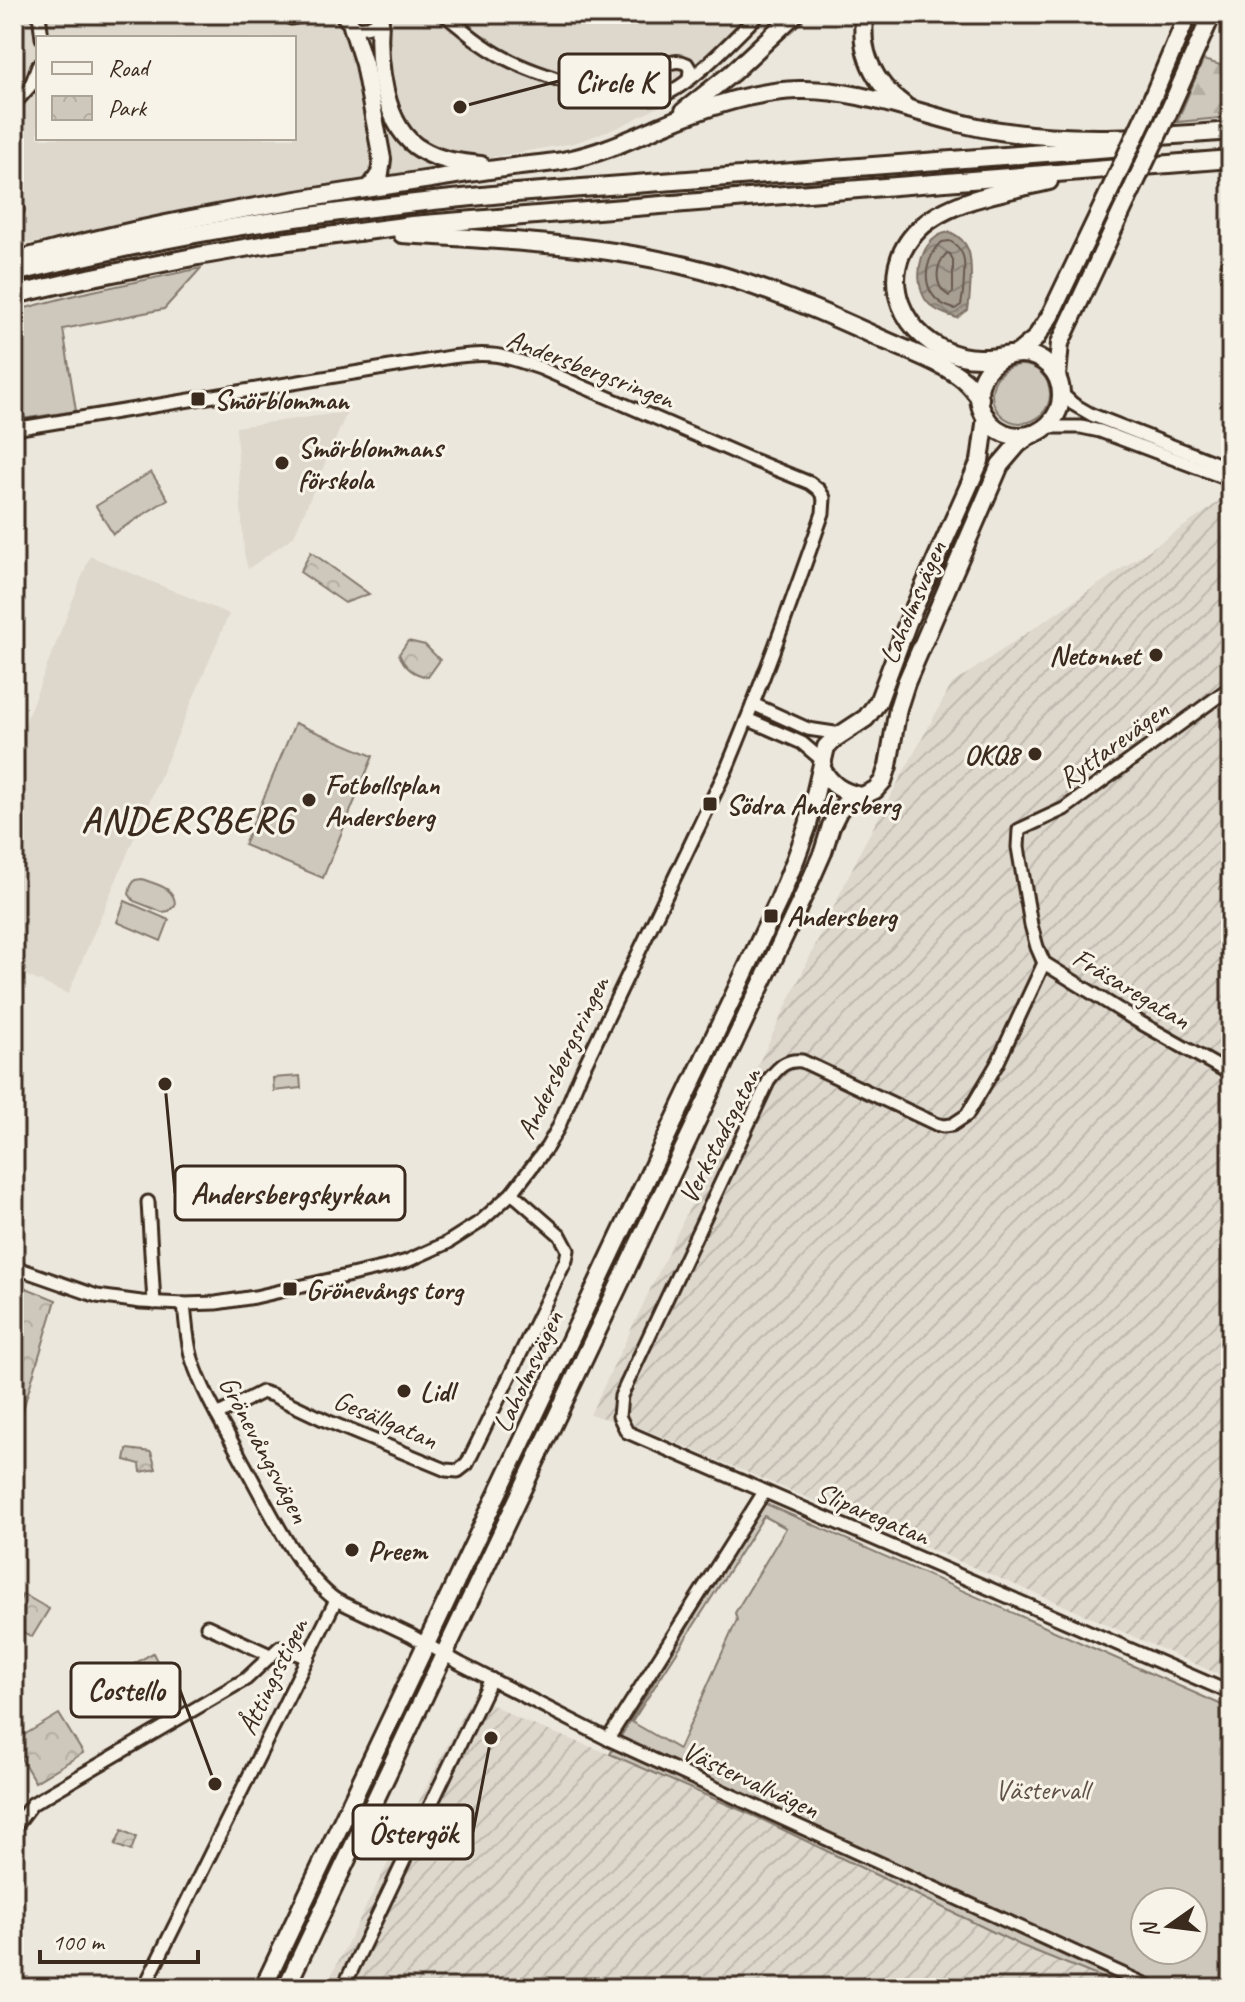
<svg xmlns="http://www.w3.org/2000/svg" width="1245" height="2002" viewBox="0 0 1245 2002" font-family="Caveat,sans-serif">
	<defs>
		<pattern id="industrial-furrows" width="10" height="10" patternUnits="userSpaceOnUse" patternTransform="scale(2)"><rect width="10" height="10" fill="#ddd7cc"/><path d="M-1 1l2-2M0 10L10 0M9 11l2-2" fill="none" stroke="#bfb9af"/></pattern>
		<pattern id="forest-firs" width="22" height="20" patternUnits="userSpaceOnUse" patternTransform="scale(2)"><rect width="22" height="20" fill="#cec8bc"/><path d="M5 1l3.5 6h-7zM16 11l3.5 6h-7z" fill="#b2aca1"/></pattern>
		<pattern id="park-crowns" width="20" height="18" patternUnits="userSpaceOnUse" patternTransform="scale(2)"><rect width="20" height="18" fill="#cec8bc"/><path d="M2 6a3 3 0 1 1 6 0M12 15a3 3 0 1 1 6 0" fill="none" stroke="#b2aca1"/></pattern>
		<pattern id="water-waves" width="16" height="10" patternUnits="userSpaceOnUse" patternTransform="scale(2)"><rect width="16" height="10" fill="#a89f93"/><path d="M0 5q4-4 8 0t8 0" fill="none" stroke="#8a8277"/></pattern>
	</defs>
	<rect width="100%" height="100%" fill="#ece7dc"/>
	<filter id="ink" filterUnits="userSpaceOnUse"><feTurbulence type="fractalNoise" baseFrequency=".0125" numOctaves="2"/><feDisplacementMap in="SourceGraphic" scale="16" xChannelSelector="R" yChannelSelector="G"/><feConvolveMatrix kernelMatrix="1 2 1 2 8 2 1 2 1" color-interpolation-filters="sRGB"/></filter>
	<g filter="url(#ink)">
		<!-- built -->
		<g fill="#ddd7cc" fill-rule="evenodd">
			<path d="M14 14H772L717 68 671 101 617 128 574 143 193 208 28 244 24 234 14 236ZM38 38H294V138H38Z"/>
			<path d="M347 412 294 536 248 569 244 553 236 427Z"/>
			<path d="M90 556 229 614 68 994 14 970V751Z"/>
		</g>
		<!-- industrial -->
		<g fill="url(#industrial-furrows)">
			<path d="M1231 490V1680L1056 1602 634 1425 590 1415 863 846 952 684 1208 510Z"/>
			<path d="M473 1694 525 1722 610 1754 759 1818 1020 1945 1127 1988H325Z"/>
		</g>
		<!-- green -->
		<g fill="#cec8bc" stroke="#84796d" stroke-width="2" fill-rule="evenodd">
			<path d="M201 268 164 309 63 329 76 411 14 420V311L79 294Z"/>
			<circle cx="1021" cy="394" r="29"/>
			<path d="M151 472 168 499 113 534 96 506Z"/>
			<path d="M295 723 373 756 323 878 244 845Z"/>
			<path d="M980 747 989 752 991 758 971 766 969 758 971 752Z"/>
			<path d="M142 879C157 885 175 887 175 905L169 911 162 912 134 901 129 894 131 886 135 880Z"/>
			<path d="M125 901 169 920 161 941 117 922Z"/>
			<path d="M300 1076 301 1088 274 1091 273 1078Z"/>
			<path d="M764 1503 1231 1709V1988H1127L1020 1945 759 1818 610 1754ZM764 1516 786 1528 735 1613 737 1620 679 1749 632 1722ZM1145 1902H1193V1950H1145Z"/>
		</g>
		<!-- forest -->
		<path fill="url(#forest-firs)" stroke="#84796d" stroke-width="2" d="M1203 60 1231 68V117L1177 122Z"/>
		<!-- park -->
		<g fill="url(#park-crowns)" stroke="#84796d" stroke-width="2">
			<path d="M311 552 369 594 345 603 300 572Z"/>
			<path d="M408 641 425 645 440 660 428 677C413 674 405 668 399 654Z"/>
			<path d="M14 1283 56 1300 14 1439Z"/>
			<path d="M127 1449 151 1452 156 1469 141 1472 140 1464 125 1460Z"/>
			<path d="M23 1594 49 1609 32 1637 14 1627V1611Z"/>
			<path d="M153 1653 159 1665 128 1682 122 1671Z"/>
			<path d="M59 1714 83 1753 35 1782 14 1746V1741Z"/>
			<path d="M122 1830 136 1837 131 1851 115 1845Z"/>
		</g>
		<!-- water -->
		<path fill="url(#water-waves)" stroke="#7c7064" stroke-width="2" d="M950 232C971 242 971 256 971 277 970 288 970 298 968 310L957 318C945 314 932 310 925 299 912 276 921 235 950 232Z"/>
		<g fill="none" stroke-linecap="round" stroke-linejoin="round">
			<!-- shore -->
			<g stroke="#67594d" stroke-width="2">
				<path d="M950 241C955 244 961 250 963 256 966 265 963 296 961 305L955 309C921 301 919 264 942 242Z"/>
				<path d="M947 253 950 254 953 260V292L949 296C933 286 935 265 947 253Z"/>
			</g>
			<defs>
				<g id="minor">
					<path d="M39 14 42 38"/>
					<path d="M341 14C351 31 369 32 382 17"/>
					<path d="M444 14C462 29 482 46 503 57 534 74 628 106 661 96 690 87 736 36 759 14"/>
					<path d="M291 18 311 14"/>
					<path d="M608 92C621 88 635 85 646 79 660 72 670 55 687 64L690 69 689 79"/>
					<path d="M14 104 31 85 38 66"/>
					<path d="M14 198 17 210 14 214"/>
					<path d="M1061 393 1073 404 1092 415 1231 469"/>
					<path d="M1045 427H1081L1100 431 1231 480"/>
					<path d="M14 429 451 357C491 351 502 355 540 368L748 458 810 483 819 490 824 498 823 513C793 599 762 684 727 768L582 1071 558 1128 547 1147 512 1193 480 1222 447 1243 407 1261 386 1267 255 1297 216 1303 184 1304 141 1302 97 1296 14 1267"/>
					<path d="M1231 687 1064 809 1019 830 1018 847 1031 925 1037 947 1044 963 1134 1019 1231 1074"/>
					<path d="M753 704 808 729 841 734"/>
					<path d="M747 719 802 743 822 760"/>
					<path d="M1044 963 997 1064 967 1115 952 1125 943 1126 936 1124 802 1061C786 1059 779 1067 770 1078L621 1396 619 1416 627 1432 1231 1693"/>
					<path d="M148 1202 154 1303"/>
					<path d="M184 1304C186 1323 187 1341 192 1359 204 1396 226 1430 244 1464 267 1505 298 1573 336 1600L410 1635 461 1664 608 1739 1153 1988"/>
					<path d="M217 1415 262 1392 272 1395 327 1421 446 1470 458 1471 467 1464 566 1260 568 1250 560 1235 512 1193"/>
					<path d="M207 1626 270 1655"/>
					<path d="M608 1739 764 1492"/>
					<path d="M14 1828 32 1804 246 1679 280 1647 308 1658"/>
					<path d="M144 1988 336 1600"/>
					<path d="M343 1988 491 1679"/>
				</g>
				<g id="highway">
					<path d="M865 14C858 51 874 84 904 105"/>
					<path d="M380 20C377 59 383 129 422 150 440 161 461 163 481 165"/>
					<path d="M352 26 364 64 382 159 380 174 370 188"/>
					<path d="M684 111 732 73 795 14"/>
					<path d="M1146 113 1188 14"/>
					<path d="M1168 113 1212 14"/>
					<path d="M402 234C496 240 590 243 682 265 751 281 817 309 882 339 904 349 946 364 964 380 970 385 975 392 980 398"/>
					<path d="M14 261C149 222 286 201 424 180 451 176 478 171 505 168 525 165 547 164 567 160 602 153 633 138 666 124 708 106 753 91 799 90 868 88 933 122 1000 131 1077 143 1154 137 1231 131"/>
					<path d="M14 273C91 255 169 237 248 225 332 212 418 202 503 194L1124 147"/>
					<path d="M14 295 83 279 198 256 273 243 412 225 1231 159"/>
					<path d="M1018 353 1035 339 1050 316 1105 201"/>
					<circle cx="1020" cy="395" r="41"/>
					<path d="M1009 355C993 358 977 360 961 356 903 342 872 274 919 229 950 199 1008 191 1049 181"/>
					<path d="M1057 376 1060 343 1127 200"/>
					<path d="M822 769C831 785 842 792 861 796"/>
					<path d="M263 1988 779 900 796 858 808 825 826 747 834 739 866 718 878 702 908 622 980 461 986 417"/>
					<path d="M286 1988 808 886 823 852 831 826 839 810 845 804 875 790 883 781 888 766 898 708 906 683 1000 465 1018 444 1032 434"/>
				</g>
			</defs>
			<!-- minor casing -->
			<use href="#minor" stroke="#3b2a1e" stroke-width="17"/>
			<!-- highway casing -->
			<use href="#highway" stroke="#3b2a1e" stroke-width="22"/>
			<!-- minor -->
			<use href="#minor" stroke="#f7f3e8" stroke-width="11"/>
			<!-- highway -->
			<use href="#highway" stroke="#f7f3e8" stroke-width="16"/>
			<defs>
				<g id="highway-bridge">
					<path d="M1127 200 1168 113"/>
					<path d="M1105 201 1146 113"/>
				</g>
			</defs>
			<!-- highway-bridge casing -->
			<use href="#highway-bridge" stroke="#3b2a1e" stroke-width="22" stroke-linecap="butt"/>
			<!-- highway-bridge -->
			<use href="#highway-bridge" stroke="#f7f3e8" stroke-width="16"/>
		</g>
	</g>
	<!-- markers -->
	<g fill="#3b2a1e" stroke="#f7f3e8" stroke-width="3">
		<rect x="190" y="391" width="16" height="16" rx="4"/>
		<circle cx="282" cy="463" r="8"/>
		<circle cx="1156" cy="655" r="8"/>
		<circle cx="1035" cy="754" r="8"/>
		<circle cx="309" cy="800" r="8"/>
		<rect x="702" y="796" width="16" height="16" rx="4"/>
		<rect x="763" y="908" width="16" height="16" rx="4"/>
		<rect x="282" y="1281" width="16" height="16" rx="4"/>
		<circle cx="404" cy="1391" r="8"/>
		<circle cx="352" cy="1550" r="8"/>
	</g>
	<g text-anchor="middle" stroke-width="6" stroke-linejoin="round" paint-order="stroke">
		<!-- street labels -->
		<g font-size="28" fill="#3b2a1e" stroke="#f7f3e8">
			<text transform="translate(591 368) rotate(21)" y="10">Andersbergsringen</text>
			<text transform="translate(912 602) rotate(-67)" y="10">Laholmsvägen</text>
			<text transform="translate(1113 743) rotate(-36)" y="10">Ryttarevägen</text>
			<text transform="translate(1132 988) rotate(31)" y="10">Fräsaregatan</text>
			<text transform="translate(562 1057) rotate(-64)" y="10">Andersbergsringen</text>
			<text transform="translate(719 1135) rotate(-63)" y="10">Verkstadsgatan</text>
			<text transform="translate(527 1371) rotate(-65)" y="10">Laholmsvägen</text>
			<text transform="translate(386 1419) rotate(23)" y="10">Gesällgatan</text>
			<text transform="translate(265 1449) rotate(62)" y="10">Grönevångsvägen</text>
			<text transform="translate(873 1513) rotate(23)" y="10">Sliparegatan</text>
			<text transform="translate(272 1676) rotate(-64)" y="10">Åttingsstigen</text>
			<text transform="translate(751 1779) rotate(25)" y="10">Västervallvägen</text>
		</g>
		<!-- poi labels -->
		<g font-size="28" font-weight="bold" fill="#3b2a1e" stroke="#f7f3e8" text-anchor="start">
			<text x="214" y="409">Smörblomman</text>
			<text x="298" y="457">Smörblommans<tspan x="298" dy="32">förskola</tspan></text>
			<text x="1140" y="665" text-anchor="end">Netonnet</text>
			<text x="1019" y="764" text-anchor="end">OKQ8</text>
			<text x="325" y="794">Fotbollsplan<tspan x="325" dy="32">Andersberg</tspan></text>
			<text x="726" y="814">Södra Andersberg</text>
			<text x="787" y="926">Andersberg</text>
			<text x="306" y="1299">Grönevångs torg</text>
			<text x="420" y="1401">Lidl</text>
			<text x="368" y="1560">Preem</text>
		</g>
		<!-- park labels -->
		<g font-size="28" fill="#605246" stroke="#f7f3e8">
			<text x="1042" y="1799">Västervall</text>
		</g>
		<!-- district labels -->
		<g font-size="36" font-weight="bold" letter-spacing="2" fill="#3b2a1e" stroke="#f7f3e8">
			<text x="188" y="832">ANDERSBERG</text>
		</g>
	</g>
	<!-- callouts -->
	<path fill="none" stroke="#3b2a1e" stroke-width="3" d="M460 107L559 81M165 1084L175 1193M215 1784L180 1690M491 1738L473 1832"/>
	<g fill="#3b2a1e" stroke="#f7f3e8" stroke-width="3">
		<circle cx="460" cy="107" r="8"/>
		<circle cx="165" cy="1084" r="8"/>
		<circle cx="215" cy="1784" r="8"/>
		<circle cx="491" cy="1738" r="8"/>
	</g>
	<g fill="#f7f3e8" stroke="#3b2a1e" stroke-width="3">
		<rect x="559" y="54" width="111" height="54" rx="8"/>
		<rect x="175" y="1166" width="230" height="54" rx="8"/>
		<rect x="71" y="1663" width="109" height="54" rx="8"/>
		<rect x="353" y="1805" width="120" height="54" rx="8"/>
	</g>
	<g font-size="30" text-anchor="middle" font-weight="bold" fill="#3b2a1e">
		<text x="615" y="92">Circle K</text>
		<text x="290" y="1204">Andersbergskyrkan</text>
		<text x="126" y="1700">Costello</text>
		<text x="413" y="1843">Östergök</text>
	</g>
	<!-- margin -->
	<rect width="1245" height="2002" fill="none" stroke="#f7f3e8" stroke-width="48"/>
	<rect x="24" y="24" width="1197" height="1954" fill="none" stroke="#3b2a1e" stroke-width="3" filter="url(#ink)"/>
	<!-- legend -->
	<rect x="36" y="36" width="260" height="104" fill="#f7f3e8" stroke="#aca397" stroke-width="2"/>
	<rect x="52" y="62" width="40" height="12" fill="#f7f3e8" stroke="#aca397" stroke-width="2"/>
	<text x="108" y="76" font-size="24" fill="#3b2a1e">Road</text>
	<rect x="52" y="96" width="40" height="24" fill="url(#park-crowns)" stroke="#aca397" stroke-width="2"/>
	<text x="108" y="116" font-size="24" fill="#3b2a1e">Park</text>
	<!-- north arrow -->
	<g transform="translate(1169 1926) rotate(256)"><circle r="38" fill="#f7f3e8" stroke="#aca397" stroke-width="2"/>
	<path d="M0-6L14 30L0 20L-14 30Z" fill="#3b2a1e"/>
	<text y="-12" font-size="22" font-weight="bold" text-anchor="middle" fill="#3b2a1e">N</text>
	</g>
	<!-- scale -->
	<path d="M40 1950v12h158v-12" fill="none" stroke="#3b2a1e" stroke-width="4"/>
	<text x="52" y="1950" font-size="24" fill="#3b2a1e" stroke="#f7f3e8" stroke-width="6" paint-order="stroke">100 m</text>
</svg>
